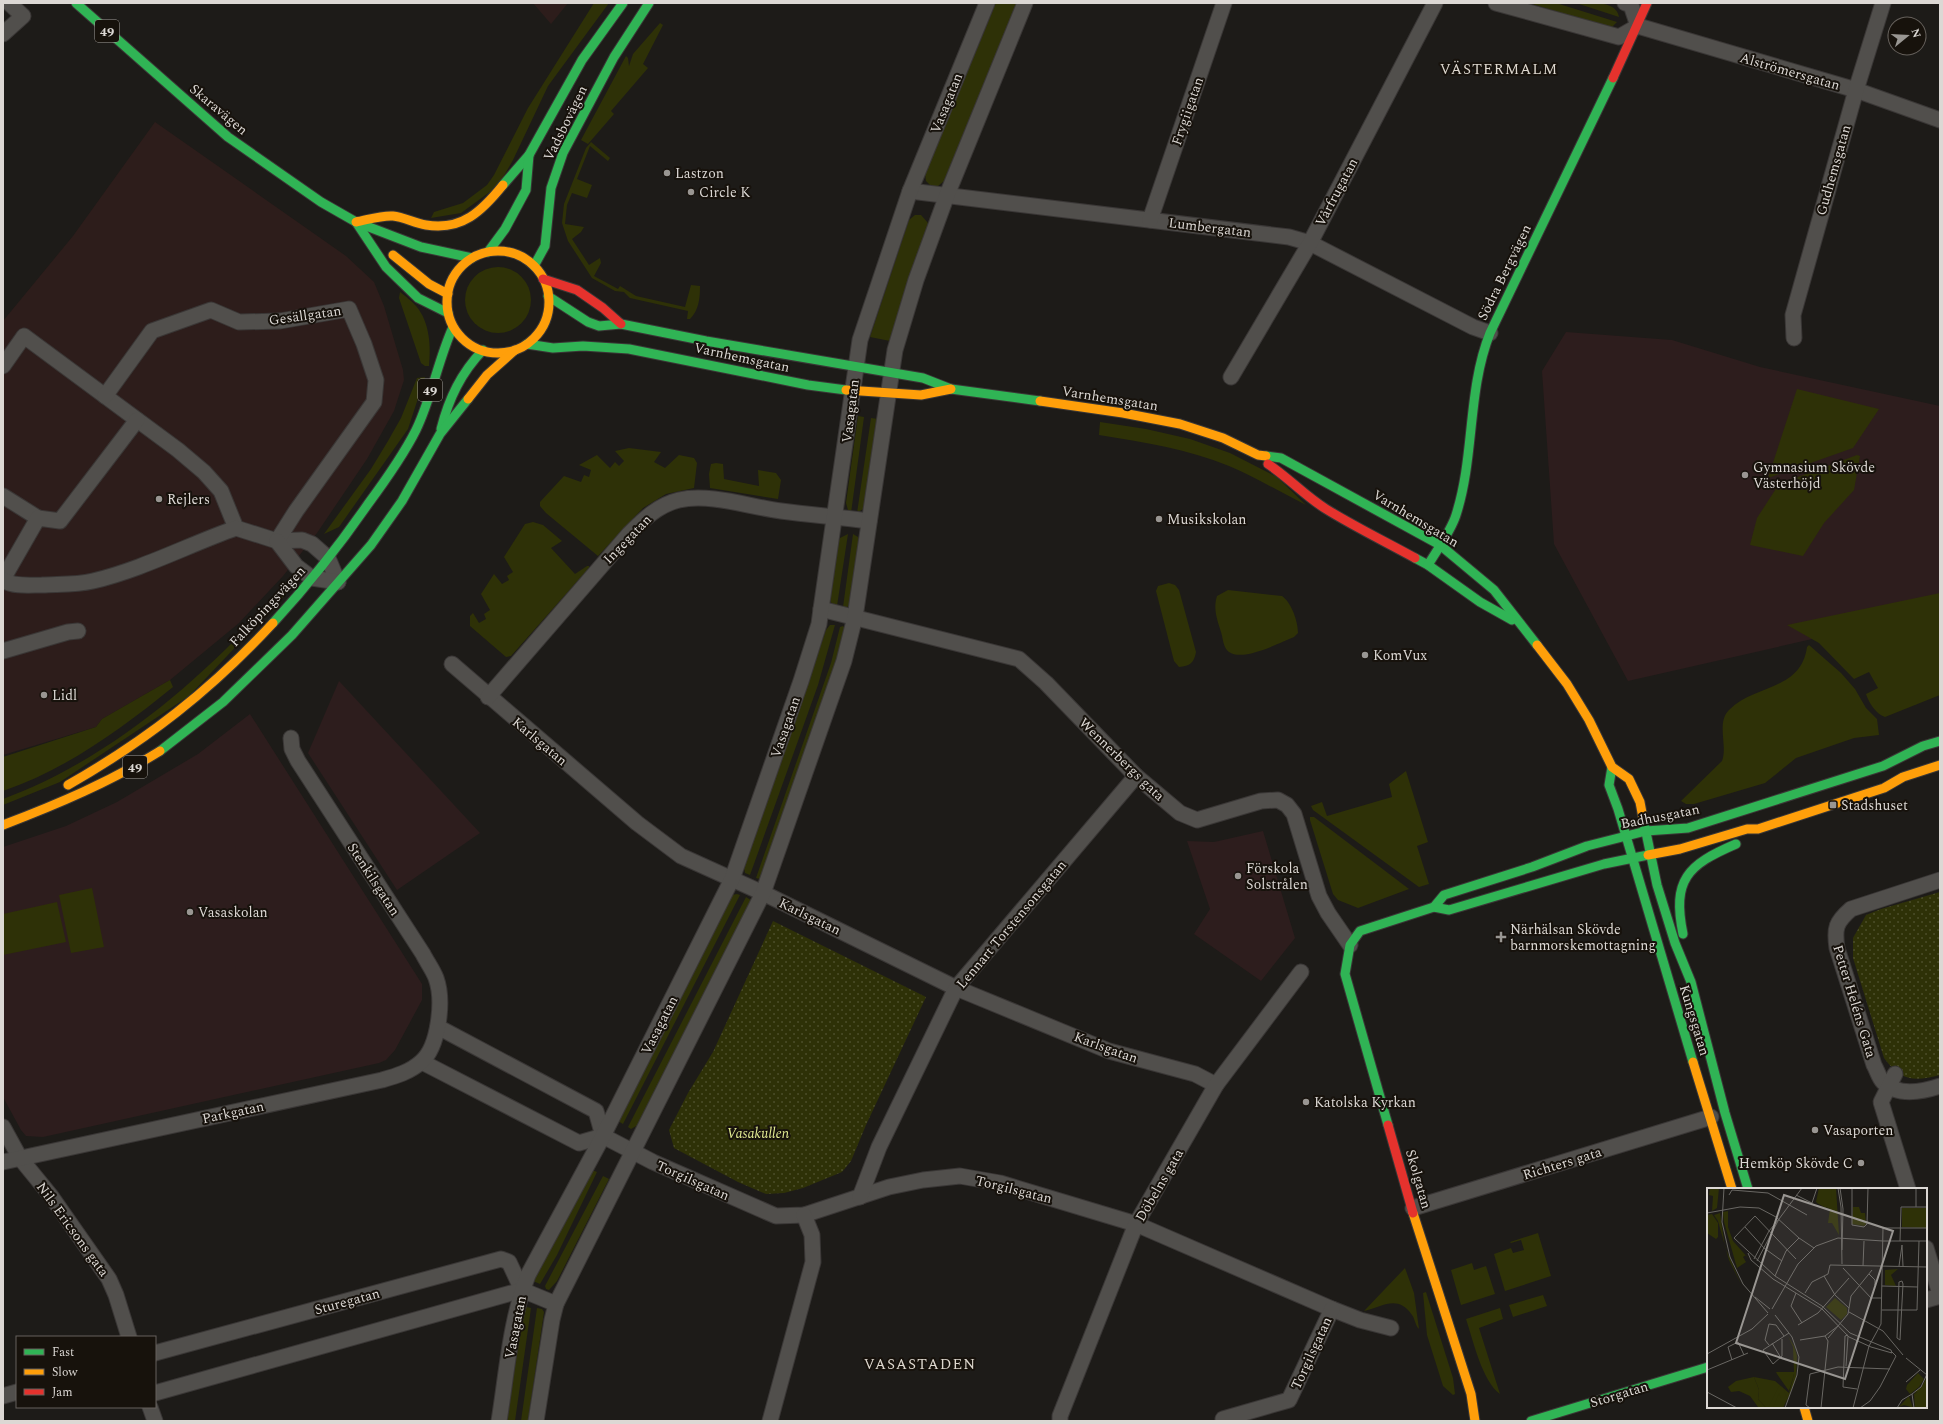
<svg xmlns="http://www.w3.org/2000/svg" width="1943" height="1424" viewBox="0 0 1943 1424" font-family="Spectral,serif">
	<defs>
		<pattern id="park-dots" width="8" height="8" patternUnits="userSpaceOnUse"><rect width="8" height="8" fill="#2e3107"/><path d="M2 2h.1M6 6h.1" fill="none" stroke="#4c4e2a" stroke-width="1.8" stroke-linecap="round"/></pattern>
	</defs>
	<rect width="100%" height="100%" fill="#1d1b18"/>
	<!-- commercial -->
	<g fill="#2d1d1b">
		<path d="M533 3H568L551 24Z"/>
		<path d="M155 122 346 256 374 282 384 306 403 370 404 380 394 411 367 459 317 533 283 576 239 623 170 680 102 719 96 727 3 755V321L73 236Z"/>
	</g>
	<!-- education -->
	<g fill="#2d1d1d">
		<path d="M1566 332 1672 340 1760 367 1940 406V610L1628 681 1554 544 1542 371Z"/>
		<path d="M339 681 480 833 397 890 308 753Z"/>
		<path d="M250 714 422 984V1000L395 1050 386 1060 379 1063 43 1137 26 1136 21 1130 3 1097V847L66 826 117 802 198 754Z"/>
		<path d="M1263 831 1295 938 1261 981 1194 934 1210 909 1187 841 1214 842Z"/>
	</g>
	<!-- grass -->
	<g fill="#2e3107">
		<path d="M594 3H609L548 86 513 160 498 186 461 213 431 218 434 212 463 203 487 185 494 175 528 108Z"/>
		<path d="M996 3H1017L944 181 938 186H931L926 181 925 174Z"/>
		<path d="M1529 3H1556L1617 22 1611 28Z"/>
		<path d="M1576 3C1591 3 1616 0 1619 17Z"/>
		<path d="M660 23 663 25 643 64 648 68 611 111 614 114 588 144 581 140 626 56 628 58 629 66 633 54Z"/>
		<path d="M591 142 610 158 608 161 590 146 577 179 592 185 587 198 572 193 567 205 565 224 584 227 581 232 572 239 589 265 600 258 601 263 594 276 618 289 620 286 636 296 685 307 691 285 700 286C700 298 699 310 690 319H687L688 311 630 298 624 292 615 291 592 278 568 241 562 223 564 204 586 148Z"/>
		<path d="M915 215H921L928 223 890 341 870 337 909 220Z"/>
		<circle cx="498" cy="300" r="33"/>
		<path d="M400 292C405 296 412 301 416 306 430 322 431 347 429 366H425L421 363 399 298Z"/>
		<path d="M425 377 408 429 339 527 324 534 371 469 388 441 401 418 417 378Z"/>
		<path d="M1797 389 1879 409 1853 448 1768 478Z"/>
		<path d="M858 416 864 417 851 513 848 510 846 503Z"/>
		<path d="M871 418 878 419 865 504 863 509 857 513Z"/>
		<path d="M1100 422 1146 429 1190 439 1230 453 1277 477 1306 505C1280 492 1255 477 1229 466 1187 449 1144 442 1099 435Z"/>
		<path d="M629 448 661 452 654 462 665 468 679 455 694 458 697 463 694 488 666 494 643 508 598 556 546 513 540 506V502L564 476 581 482 584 475 589 477 591 470 579 465 597 455 610 468 615 462 619 466 624 461 615 451Z"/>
		<path d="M1857 455 1860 456 1854 490 1824 523 1803 556 1750 545 1757 518 1779 484Z"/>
		<path d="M716 463 723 464 724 479 759 486 758 470 776 473 781 480 778 499 710 488 709 474 711 464Z"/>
		<path d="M533 522 543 525 562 541 551 548 575 574 587 566H589V568L511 656 506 657 470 626V616L473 613 479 623 486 619 484 614 490 610 481 594 494 574 502 584 509 580 507 576 513 572 504 557 525 524Z"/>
		<path d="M848 534 837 606 832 604 830 600 838 543 840 538Z"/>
		<path d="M853 534 858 537 860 542 849 607 847 608 843 607Z"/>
		<path d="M288 583 285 595 189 696 60 782 3 805V799C116 757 210 672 288 583Z"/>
		<path d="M1169 583 1175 585 1179 590 1196 652C1194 663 1190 666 1179 667L1174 661 1156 591 1158 586Z"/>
		<path d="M1228 590 1282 596C1292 603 1298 622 1298 633L1294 637C1279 643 1243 662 1229 652 1223 648 1223 638 1221 632 1217 619 1213 609 1217 596Z"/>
		<path d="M1940 593V695L1885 717C1876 714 1869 703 1866 694L1878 688 1869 672 1854 679 1819 643 1787 625Z"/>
		<path d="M830 625H835L818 685 750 875 745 873 744 868 826 630Z"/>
		<path d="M843 626 847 630 763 880 756 878 831 663 840 627Z"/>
		<path d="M1809 645 1841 673 1855 689 1866 708 1877 719 1879 735 1854 738 1796 758 1765 783 1694 804H1686L1681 801 1722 761C1728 746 1716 723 1729 710 1755 684 1801 691 1807 647Z"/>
		<path d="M170 680 173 687C121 729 67 769 3 791V757L96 727 102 719Z"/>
		<path d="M1406 771 1428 842 1417 846 1429 884 1419 887 1313 810 1311 806 1322 802 1327 816 1392 797 1389 784Z"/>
		<path d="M1310 817H1314L1409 889 1358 908 1338 900 1333 894 1310 820Z"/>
		<path d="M92 888 104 947 71 953 59 895Z"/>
		<path d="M737 894 740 895 623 1124 618 1121 732 895Z"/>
		<path d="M746 897 752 901 638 1125 631 1129 628 1127Z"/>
		<path d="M57 902 66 942 3 955V914Z"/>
		<path d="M590 1169 597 1172 557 1255 540 1284 533 1281Z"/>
		<path d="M603 1176 609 1179 557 1281 549 1290 546 1289 545 1286Z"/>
		<path d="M1538 1233 1551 1276 1505 1291 1494 1254 1511 1248 1513 1253 1524 1250 1521 1240 1511 1243 1510 1242Z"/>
		<path d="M1472 1263 1474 1270 1486 1266 1495 1294 1461 1305 1451 1270Z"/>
		<path d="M1405 1268 1414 1293 1419 1329C1415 1325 1415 1319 1412 1315 1397 1294 1383 1307 1364 1311Z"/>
		<path d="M1426 1292 1453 1378 1455 1394 1453 1395 1443 1386 1427 1335 1423 1293Z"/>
		<path d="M1543 1295 1547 1306 1513 1317 1509 1305Z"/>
		<path d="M527 1307 531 1308 515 1421H507L523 1310Z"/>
		<path d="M537 1308 542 1309 544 1312 528 1421H521Z"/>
		<path d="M1500 1308 1503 1319 1479 1328 1500 1394C1482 1381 1473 1340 1466 1319Z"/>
	</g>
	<!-- park -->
	<g fill="url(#park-dots)">
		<path d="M1940 892V1075C1914 1082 1901 1081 1884 1058L1853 958V938L1866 915 1881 909Z"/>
		<path d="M773 921 926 997 866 1125 851 1161 842 1172 803 1188 784 1193 766 1194 738 1182 674 1148 669 1130 688 1093 713 1052Z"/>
	</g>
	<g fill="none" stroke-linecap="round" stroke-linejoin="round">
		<defs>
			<g id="street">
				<path d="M1496 3 1619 37 1638 26 1631 5 1625 3"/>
				<path d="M1638 26 1856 90 1940 120"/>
				<path d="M3 34 23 16 9 3"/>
				<path d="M910 191 1289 237 1310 243 1473 327 1490 333"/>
				<path d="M1150 220 1224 3"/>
				<path d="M1794 338 1793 315 1856 90 1883 3"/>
				<path d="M3 366 24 336 178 450 204 472 221 491 236 528 277 541 302 540 312 544 328 558 338 582"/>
				<path d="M1231 377 1310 243 1435 3"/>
				<path d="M105 396 152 331 211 310 239 322 280 321 349 309 364 344 376 380 374 402 296 511 277 541"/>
				<path d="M3 496 38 518"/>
				<path d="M277 541 296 566 312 578 338 582"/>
				<path d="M3 579 38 518 60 521 137 420"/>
				<path d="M3 580C13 587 30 585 42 585 59 584 76 585 93 581 143 569 188 545 236 528"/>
				<path d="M821 609 1019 659 1046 683 1136 776 1180 813 1197 820 1261 801 1278 800 1287 805 1294 814 1319 896 1328 913 1350 945"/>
				<path d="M3 651 68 632 78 631"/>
				<path d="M452 664 637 823 681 856 763 893 956 988 1109 1051 1195 1074 1216 1085"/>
				<path d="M488 697 629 534C644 519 658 505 679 500 710 493 750 507 781 511 810 515 840 517 869 521"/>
				<path d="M1940 880 1851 909C1836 922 1834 928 1837 948L1874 1065C1877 1070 1879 1078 1883 1082 1898 1097 1922 1092 1940 1086"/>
				<path d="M438 1027 596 1111 603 1136"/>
				<path d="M422 1062 579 1143 603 1136 653 1162 776 1216 804 1215 889 1187 923 1180 960 1176 1000 1183 1136 1224 1332 1309 1360 1320 1391 1328"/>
				<path d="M1895 1074 1881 1102 1908 1189"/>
				<path d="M3 1127 20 1158 51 1196 109 1279 116 1295 129 1337"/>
				<path d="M3 1162 382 1080C396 1076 410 1072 421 1062 439 1047 444 1000 436 978 433 970 427 962 423 954L298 761 292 749 291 738"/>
				<path d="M860 1197 879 1147 956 988 1136 776"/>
				<path d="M1413 1208 1711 1117"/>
				<path d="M1926 1248 1940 1294"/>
				<path d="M1926 1300 1940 1296"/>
				<path d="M155 1353 501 1259 509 1262 522 1290"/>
				<path d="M155 1393 522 1290 556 1304"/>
				<path d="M3 1396 17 1392"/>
				<path d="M150 1407 155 1421"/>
				<path d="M1223 1419 1289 1400 1332 1309"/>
				<path d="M499 1421C507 1372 510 1321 528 1275L603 1136 732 879 801 681 819 624 821 609 860 340 910 191 987 3"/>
				<path d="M536 1421 552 1320 556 1304 763 893 844 661 855 617 895 350 916 280 947 195 1025 3"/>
				<path d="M770 1421 813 1262 812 1235 804 1215"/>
				<path d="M1060 1421V1416L1136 1224 1216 1085 1301 972"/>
			</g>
			<g id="fast">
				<path d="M76 3 228 137 321 202 356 222 421 247 472 258"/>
				<path d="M503 185 529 155 582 60 623 3"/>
				<path d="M356 222 386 267 418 298 448 313"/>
				<path d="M488 252 505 229 526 190 529 155"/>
				<path d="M534 266 545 246 551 188 563 153 614 57 649 3"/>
				<path d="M548 296 588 322 599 326 621 324 706 341 923 378 951 389 1040 401"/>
				<path d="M527 344 553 348 583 346 629 349 808 385 846 390"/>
				<path d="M441 429C449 398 461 373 483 350"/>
				<path d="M1266 456 1281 458 1440 545 1494 590 1537 645"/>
				<path d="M1415 558 1428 565 1480 602 1512 620"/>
				<path d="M1428 565C1437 550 1451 531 1456 515 1475 456 1467 391 1490 333L1613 78"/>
				<path d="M273 623C307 586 339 546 368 504 385 481 403 456 416 430 432 397 438 360 453 327"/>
				<path d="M160 751 223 702 292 635 371 545 402 501 440 434 468 399"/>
				<path d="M1612 767 1609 785 1618 809 1693 1062"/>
				<path d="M1643 818 1657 885 1675 943 1691 982 1725 1113 1748 1189"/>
				<path d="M1434 907 1444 895 1532 867 1587 846 1646 831 1688 828 1883 766 1923 746 1940 741"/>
				<path d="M1683 934C1672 880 1687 865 1736 844"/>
				<path d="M1388 1125 1345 974 1350 945 1360 931 1434 907 1449 910 1604 864 1648 855"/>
				<path d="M1531 1421 1708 1367"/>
			</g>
			<g id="slow">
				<path d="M356 222C367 220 382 215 393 216 404 217 414 223 426 225 462 231 482 211 503 185"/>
				<circle cx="498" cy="302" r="51"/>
				<path d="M393 255 429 284 448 294"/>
				<path d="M846 390 921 395 951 389"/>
				<path d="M468 399 487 375 515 350"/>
				<path d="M1040 401 1123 413 1180 424 1223 438 1258 455 1266 456"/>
				<path d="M1537 645 1567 684 1589 720 1612 767 1629 779 1640 802 1643 818"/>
				<path d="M68 785C147 740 211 690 273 623"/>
				<path d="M3 825C58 804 110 782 160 751"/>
				<path d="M1648 855 1680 849 1747 829H1758L1884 788 1903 777 1940 765"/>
				<path d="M1693 1062 1732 1189"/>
				<path d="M1413 1213 1471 1394 1475 1421"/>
				<path d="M1804 1407 1808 1421"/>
			</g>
			<g id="jam">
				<path d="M1613 78 1647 3"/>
				<path d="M543 279 577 290 603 308 621 324"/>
				<path d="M1268 464C1289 478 1305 496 1326 509 1355 527 1386 542 1415 558"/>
				<path d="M1388 1125 1413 1213"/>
			</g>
		</defs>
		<!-- street casing -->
		<use href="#street" stroke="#3a3736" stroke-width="17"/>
		<!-- fast casing -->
		<use href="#fast" stroke="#3a3736" stroke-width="11"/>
		<!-- slow casing -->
		<use href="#slow" stroke="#3a3736" stroke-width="11"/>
		<!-- jam casing -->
		<use href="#jam" stroke="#3a3736" stroke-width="11"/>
		<!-- street -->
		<use href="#street" stroke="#514f4c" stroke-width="15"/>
		<!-- fast -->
		<use href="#fast" stroke="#30b455" stroke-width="9"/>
		<!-- slow -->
		<use href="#slow" stroke="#ff9f0a" stroke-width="9"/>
		<!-- jam -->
		<use href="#jam" stroke="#e5322d" stroke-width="9"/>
	</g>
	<!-- markers -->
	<g fill="#999692" stroke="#17120c" stroke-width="1.5">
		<circle cx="667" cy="173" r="4"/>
		<circle cx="691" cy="192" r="4"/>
		<circle cx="1745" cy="475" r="4"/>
		<circle cx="159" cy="499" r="4"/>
		<circle cx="1159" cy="519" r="4"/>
		<circle cx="1365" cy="655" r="4"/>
		<circle cx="44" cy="695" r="4"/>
		<rect x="1829" y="801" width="8" height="8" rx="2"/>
		<circle cx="1238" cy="876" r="4"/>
		<circle cx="190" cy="912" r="4"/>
		<path d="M1499 931h4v4h4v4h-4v4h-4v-4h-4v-4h4z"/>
		<circle cx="1306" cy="1102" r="4"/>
		<circle cx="1815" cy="1130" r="4"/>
		<circle cx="1861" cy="1163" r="4"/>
	</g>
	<g text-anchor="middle" stroke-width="4" stroke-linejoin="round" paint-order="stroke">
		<!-- shield labels -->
		<g fill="#17120c" stroke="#a19d98" stroke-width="1">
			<rect x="95" y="20" width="24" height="22" rx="3"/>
			<rect x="418" y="379" width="24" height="22" rx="3"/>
			<rect x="123" y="756" width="24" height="22" rx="3"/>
		</g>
		<g font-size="13" font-weight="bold" fill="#dcd8d4">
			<text x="107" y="36">49</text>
			<text x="430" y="395">49</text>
			<text x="135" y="772">49</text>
		</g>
		<!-- street labels -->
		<g font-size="14" fill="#dcd8d4" stroke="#17120c">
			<text transform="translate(1790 71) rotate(16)" y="5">Alströmersgatan</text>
			<text transform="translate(946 103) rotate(-68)" y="5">Vasagatan</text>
			<text transform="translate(219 109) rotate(40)" y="5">Skaravägen</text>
			<text transform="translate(1187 111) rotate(-71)" y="5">Frygiigatan</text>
			<text transform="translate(565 123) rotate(-64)" y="5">Vadsbovägen</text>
			<text transform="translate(1833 170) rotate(-74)" y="5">Gudhemsgatan</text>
			<text transform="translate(1336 192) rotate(-62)" y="5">Vårfrugatan</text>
			<text transform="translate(1210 227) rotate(7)" y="5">Lumbergatan</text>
			<text transform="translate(1504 272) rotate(-64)" y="5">Södra Bergvägen</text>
			<text transform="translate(305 315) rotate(-8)" y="5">Gesällgatan</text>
			<text transform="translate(742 357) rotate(12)" y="5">Varnhemsgatan</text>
			<text transform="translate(1110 398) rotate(9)" y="5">Varnhemsgatan</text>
			<text transform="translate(850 411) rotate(-83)" y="5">Vasagatan</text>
			<text transform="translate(1416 518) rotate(31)" y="5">Varnhemsgatan</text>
			<text transform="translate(627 539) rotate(-46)" y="5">Ingegatan</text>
			<text transform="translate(267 606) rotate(-47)" y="5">Falköpingsvägen</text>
			<text transform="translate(785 727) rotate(-71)" y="5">Vasagatan</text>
			<text transform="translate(540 741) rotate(40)" y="5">Karlsgatan</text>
			<text transform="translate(1122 759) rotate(44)" y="5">Wennerbergs gata</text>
			<text transform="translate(1660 816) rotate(-11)" y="5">Badhusgatan</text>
			<text transform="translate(374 879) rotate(57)" y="5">Stenkilsgatan</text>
			<text transform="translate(810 916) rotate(26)" y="5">Karlsgatan</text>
			<text transform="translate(1011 924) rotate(-50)" y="5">Lennart Torstensonsgatan</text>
			<text transform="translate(1855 1001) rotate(73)" y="5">Petter Heléns Gata</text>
			<text transform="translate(1695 1020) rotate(73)" y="5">Kungsgatan</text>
			<text transform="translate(659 1025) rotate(-63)" y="5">Vasagatan</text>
			<text transform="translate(1106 1047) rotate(20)" y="5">Karlsgatan</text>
			<text transform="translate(233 1112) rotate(-12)" y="5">Parkgatan</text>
			<text transform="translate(1562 1163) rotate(-17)" y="5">Richters gata</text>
			<text transform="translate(1419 1179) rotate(74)" y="5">Skolgatan</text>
			<text transform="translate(693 1180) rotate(24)" y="5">Torgilsgatan</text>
			<text transform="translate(1159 1185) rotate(-60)" y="5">Döbelns gata</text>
			<text transform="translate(1014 1189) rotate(14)" y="5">Torgilsgatan</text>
			<text transform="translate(73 1229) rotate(54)" y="5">Nils Ericsons gata</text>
			<text transform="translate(347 1301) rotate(-15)" y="5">Sturegatan</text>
			<text transform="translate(515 1327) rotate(-79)" y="5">Vasagatan</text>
			<text transform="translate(1311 1353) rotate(-65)" y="5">Torgilsgatan</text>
			<text transform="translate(1619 1394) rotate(-17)" y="5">Storgatan</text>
		</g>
		<!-- poi labels -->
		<g font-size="14" fill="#dcd8d4" stroke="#17120c" text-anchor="start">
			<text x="675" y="178">Lastzon</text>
			<text x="699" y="197">Circle K</text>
			<text x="1753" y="472">Gymnasium Skövde<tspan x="1753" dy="16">Västerhöjd</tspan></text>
			<text x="167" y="504">Rejlers</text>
			<text x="1167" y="524">Musikskolan</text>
			<text x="1373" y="660">KomVux</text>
			<text x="52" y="700">Lidl</text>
			<text x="1841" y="810">Stadshuset</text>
			<text x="1246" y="873">Förskola<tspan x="1246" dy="16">Solstrålen</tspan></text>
			<text x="198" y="917">Vasaskolan</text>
			<text x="1510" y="934">Närhälsan Skövde<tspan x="1510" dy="16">barnmorskemottagning</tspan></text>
			<text x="1314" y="1107">Katolska Kyrkan</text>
			<text x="1823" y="1135">Vasaporten</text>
			<text x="1853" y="1168" text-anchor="end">Hemköp Skövde C</text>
		</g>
		<!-- park labels -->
		<g font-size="14" font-style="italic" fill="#e3ec93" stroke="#17120c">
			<text x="758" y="1138">Vasakullen</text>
		</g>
		<!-- neighbourhood labels -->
		<g font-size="15" letter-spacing="1" fill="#ded8cf" stroke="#17120c">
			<text x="1499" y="74">VÄSTERMALM</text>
			<text x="920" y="1369">VASASTADEN</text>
		</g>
	</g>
	<!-- overview -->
	<g transform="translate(1707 1188)">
		<rect width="220" height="220" fill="#1d1b18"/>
		<path d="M3 0H12L10 20 5 23 6 8 2 7ZM112 0H129L132 47 125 35H121L123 21 109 14ZM21 23V39L26 53 42 71 39 67 36 69 39 74 30 80 17 34 16 24ZM13 25 18 59 34 96 22 72 11 33 7 27ZM191 81 184 87 189 98 178 97V82ZM81 148 87 158 90 168 89 191 77 220 81 209 76 220H59L51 211 52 202 47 189 68 193 82 205 87 186H70L69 184H87L86 159ZM211 185 217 191 212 199 203 206 199 201 200 197ZM220 189V220H208L207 206 211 204 207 205 215 198ZM202 208 206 220H199L204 219 197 217 192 219 196 220H191Z" fill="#2e3107"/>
		<path d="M5 26 11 35V49L9 51 0 45V27ZM70 186H87L82 203ZM47 189 52 202 51 211 59 220H49L51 219 43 208 32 203 24 204 21 199 29 193ZM72 198 76 200 80 210H74L72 205 66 220H61Z" fill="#2e3107"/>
		<path d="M112 0H124L125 9 119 20 110 15ZM146 19H152L154 25H158L159 36 157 38 145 36ZM195 20H220V40L195 39ZM128 110 140 120V126L134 132 119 119Z" fill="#2e3107"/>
		<path fill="none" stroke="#696763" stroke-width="1" d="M17 0 15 34 23 69 36 96 61 125M131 0 134 19 135 76M133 0 136 21 135 62M145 0V37L157 39 160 36 161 0M22 7 25 2 61 5 100 27M89 7 105 15 110 0M209 19V0M0 25 33 19 52 20 69 29 92 50 107 60M72 31 95 0M38 39 57 60 75 73M176 53H220M193 53 194 19H220M41 65 44 72 66 91 115 121 142 149 164 159 185 165 184 162 143 145 115 118 68 88 27 50 48 28 89 71M47 71 62 43 72 31 50 73M156 78 157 53M192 78 195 57 196 78M136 80 164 110H175M162 86 168 92V97M68 88 79 63 92 50M117 88 128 107 142 120M192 94 195 93 196 96 193 152 190 150ZM175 98 211 99M89 105 84 118 95 135M98 105 105 94 121 86 123 77 220 79M48 109 63 121M65 121 91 76 109 58 131 50 176 53M175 122H210L212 53M142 124 176 143 196 167M68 127 85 149 92 169 90 187 78 220M91 137 111 125 142 90M141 147 138 148 136 199 150 201M118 148 131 138M121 150 141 126 144 108 165 82M75 151V168L66 176 56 162 82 145M93 152 118 148M65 155 74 170M62 157 58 152 62 136 69 137 77 148M0 166 45 141 61 126M199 170 220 187M25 172 21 159 31 154 37 167M139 178 141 148M0 182 41 165M199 194 213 182M0 204 30 220M103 220 99 217 103 186 131 179 183 181M114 220 121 153 118 148M146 220 162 158 174 136 176 40H220M153 220 163 213 173 199 189 168 185 164M190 220 195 212 205 206M207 220 205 206 214 199 220 186"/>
		<path fill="#999692" fill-opacity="0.15" stroke="#999692" stroke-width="2" d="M77 7 186 43 138 191 29 155Z"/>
		<rect width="220" height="220" fill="none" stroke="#dcd8d4" stroke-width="2"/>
	</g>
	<!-- border -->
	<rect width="1943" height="1424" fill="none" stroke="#dcd8d4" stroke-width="8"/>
	<!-- legend -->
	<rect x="16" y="1336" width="140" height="72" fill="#17120c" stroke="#66615c"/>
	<rect x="24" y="1349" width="20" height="6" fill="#30b455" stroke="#66615c"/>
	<text x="52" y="1356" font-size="12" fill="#dcd8d4">Fast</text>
	<rect x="24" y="1369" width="20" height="6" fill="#ff9f0a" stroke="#66615c"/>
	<text x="52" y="1376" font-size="12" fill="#dcd8d4">Slow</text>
	<rect x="24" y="1389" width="20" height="6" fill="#e5322d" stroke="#66615c"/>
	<text x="52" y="1396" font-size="12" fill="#dcd8d4">Jam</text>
	<!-- north arrow -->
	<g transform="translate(1907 36) rotate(72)"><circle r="19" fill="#17120c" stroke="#66615c"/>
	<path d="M0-3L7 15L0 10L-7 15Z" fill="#999692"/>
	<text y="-6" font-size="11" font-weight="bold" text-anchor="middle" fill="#dcd8d4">N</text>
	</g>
</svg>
